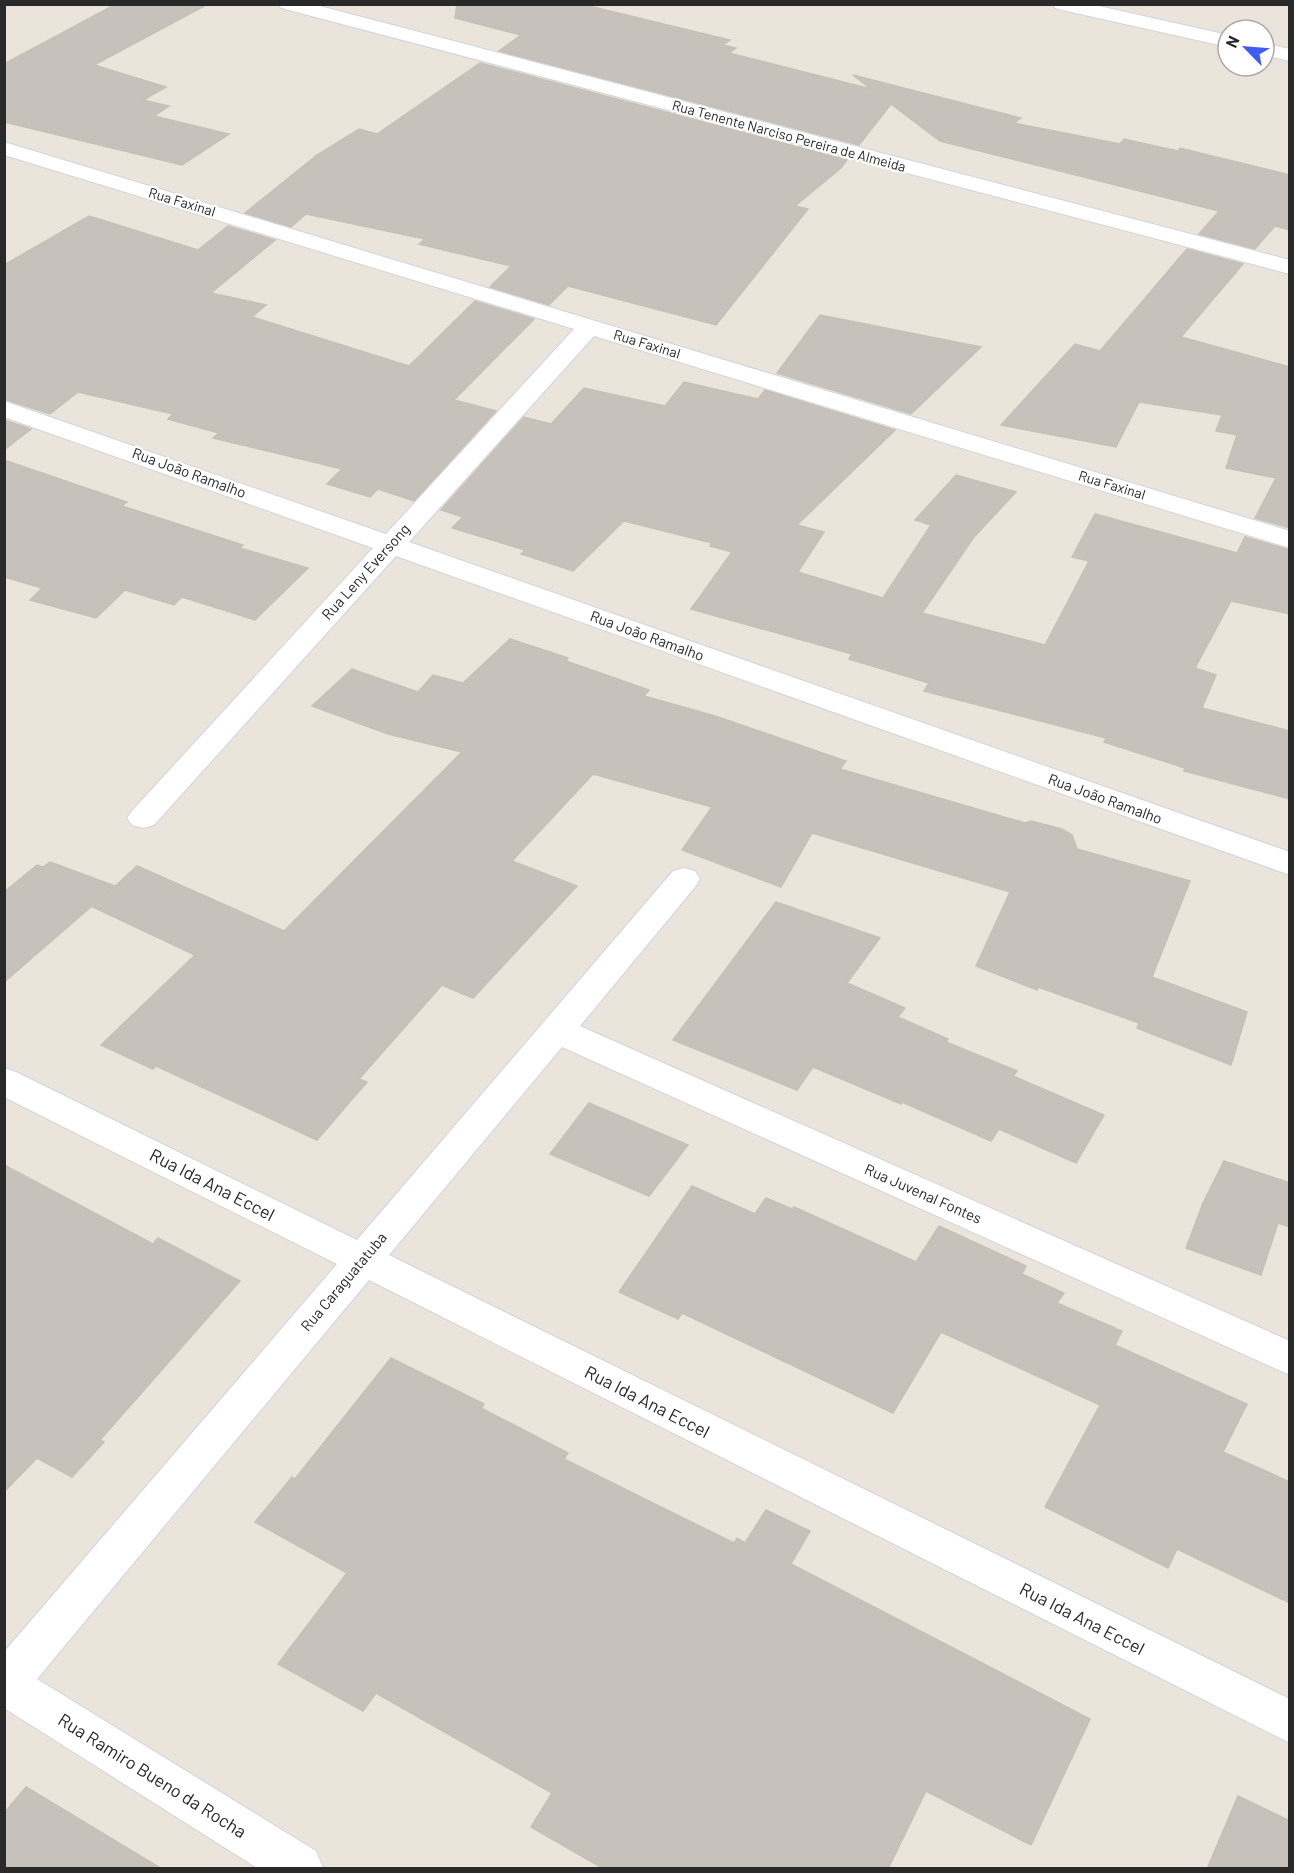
<svg xmlns="http://www.w3.org/2000/svg" width="1294" height="1873" viewBox="0 0 1294 1873" font-family="Barlow,sans-serif">
	<rect width="100%" height="100%" fill="#ebe4db"/>
	<!-- building -->
	<g fill="#c6c1ba" stroke="#c6c0b5" stroke-width="1.5">
		<path d="M116 4H208L94 65 166 87 143 100 169 106 154 116 229 134 182 165 4 122V64Z"/>
		<path d="M457 4H581L730 40 723 45 736 48 729 53 871 89 853 75 1021 118 1014 123 1120 144 1124 139 1178 151 1180 148 1290 175V230L1275 226 1255 249 1199 234 1219 211 940 141 891 104 859 145 499 51 521 35 455 18Z"/>
		<path d="M480 63 847 160 841 168 795 206 808 209 716 325 568 286 549 305 490 287 511 266 419 244 425 239 306 214 291 227 245 213 317 155 359 129 377 134Z"/>
		<path d="M89 216 198 250 228 226 275 240 211 293 266 305 252 317 409 366 475 301 534 319 454 400 496 411 414 501 378 489 370 497 327 484 342 469 213 438 219 433 168 419 173 414 78 392 50 414 4 399V265Z"/>
		<path d="M1187 249 1243 264 1181 337 1290 367V528L1255 518 1276 478 1226 468 1237 435 1216 431 1222 415 1139 402 1116 447 1001 425 1075 344 1100 351Z"/>
		<path d="M820 315 981 347 911 414 777 373Z"/>
		<path d="M684 382 758 399 765 390 895 430 797 525 824 532 798 572 883 598 931 525 915 520 956 475 1016 492 974 537 922 613 1045 645 1089 561 1072 557 1095 514 1237 553 1245 537 1290 550V614L1231 601 1195 668 1216 675 1202 708 1290 731V799L1184 771 1185 768 1104 742 1106 738 924 691 929 683 849 659 852 654 691 609 732 552 710 546 712 543 624 521 573 571 521 554 525 550 452 528 463 517 441 510 524 417 551 424 584 388 665 406Z"/>
		<path d="M4 420 31 429 4 450Z"/>
		<path d="M4 460 127 502 122 506 243 545 240 548 308 568 255 620 182 597 174 605 125 590 96 618 30 600 42 588 4 577Z"/>
		<path d="M510 639 568 658 566 661 649 690 644 696 715 716 846 761 840 769 1025 823 1031 821 1062 829 1072 835 1077 849 1190 881 1152 977 1247 1012 1231 1065 1137 1028 1139 1023 1038 987 1037 990 976 966 1010 892 812 833 781 887 682 850 712 807 593 774 512 861 577 886 473 998 442 985 359 1079 367 1082 317 1140 156 1066 153 1069 101 1045 195 955 93 907 137 866 284 931 462 752 388 734 312 706 352 669 418 692 433 675 463 683Z"/>
		<path d="M50 862 115 886 4 982V892L37 865 43 867Z"/>
		<path d="M776 902 880 938 847 983 905 1008 898 1017 948 1039 946 1042 1017 1071 1013 1076 1104 1115 1076 1163 999 1129 991 1141 902 1102 901 1104 813 1067 797 1090 673 1040Z"/>
		<path d="M589 1103 688 1145 649 1196 550 1154Z"/>
		<path d="M1224 1161 1290 1183V1227L1278 1223 1261 1275 1186 1248 1203 1203Z"/>
		<path d="M4 1165 153 1244 158 1238 240 1281 100 1440 104 1442 72 1477 37 1458 4 1492Z"/>
		<path d="M692 1186 755 1214 766 1198 792 1209 794 1207 916 1262 939 1226 1026 1266 1022 1274 1064 1293 1057 1303 1122 1331 1115 1345 1247 1404 1223 1452 1290 1482V1603L1177 1549 1168 1568 1045 1507 1100 1405 941 1332 893 1413 682 1313 678 1319 619 1292Z"/>
		<path d="M391 1358 484 1404 481 1408 568 1453 564 1459 734 1543 737 1538 745 1543 766 1510 810 1531 791 1564 1090 1719 1031 1845 926 1791 888 1869H604L531 1827 552 1793 376 1693 363 1711 278 1664 347 1573 255 1522 292 1477 295 1479Z"/>
		<path d="M26 1787 162 1869H4V1813Z"/>
		<path d="M1238 1796 1290 1821V1869H1207Z"/>
	</g>
	<g fill="none" stroke-linecap="round" stroke-linejoin="round">
		<defs>
			<g id="minor">
				<path d="M279 4H312L1290 260V274L281 8Z"/>
				<path d="M1053 4H1090L1228 35V47L1062 10 1055 8Z"/>
				<path d="M1264 43 1290 49V61L1264 55Z"/>
				<path d="M4 142 1290 531V548L594 336 409 542 1290 852V875L396 556 154 825 143 828 132 825 127 818 132 811 373 548 4 417V401L386 534 574 329 4 155Z"/>
				<path d="M684 868 695 871 700 879 695 887 580 1026 1290 1341V1375L562 1047 389 1255 1290 1699V1743L369 1280 37 1679 316 1851 323 1868H257L4 1708V1652L337 1264 4 1097V1068L16 1072 357 1240 673 871Z"/>
			</g>
		</defs>
		<!-- minor casing -->
		<use href="#minor" stroke="#d0d3e1" stroke-width="2"/>
		<!-- minor -->
		<use href="#minor" fill="#fff" fill-rule="evenodd"/>
	</g>
	<g text-anchor="middle" stroke-width="4.5" stroke-linejoin="round" paint-order="stroke">
		<!-- far-street labels -->
		<g font-size="14" fill="#292929" stroke="#fff">
			<text transform="translate(789 136) rotate(15)" y="5">Rua Tenente Narciso Pereira de Almeida</text>
			<text transform="translate(182 202) rotate(17)" y="5">Rua Faxinal</text>
			<text transform="translate(647 344) rotate(17)" y="5">Rua Faxinal</text>
			<text transform="translate(1112 485) rotate(17)" y="5">Rua Faxinal</text>
		</g>
		<!-- street labels -->
		<g font-size="15" fill="#292929" stroke="#fff">
			<text transform="translate(189 473) rotate(20)" y="5">Rua João Ramalho</text>
			<text transform="translate(366 572) rotate(-48)" y="5">Rua Leny Eversong</text>
			<text transform="translate(647 636) rotate(20)" y="5">Rua João Ramalho</text>
			<text transform="translate(1105 799) rotate(20)" y="5">Rua João Ramalho</text>
			<text transform="translate(923 1194) rotate(24)" y="5">Rua Juvenal Fontes</text>
			<text transform="translate(344 1282) rotate(-50)" y="5">Rua Caraguatatuba</text>
		</g>
		<!-- near-street labels -->
		<g font-size="18" fill="#292929" stroke="#fff">
			<text transform="translate(212 1185) rotate(27)" y="6">Rua Ida Ana Eccel</text>
			<text transform="translate(647 1402) rotate(27)" y="6">Rua Ida Ana Eccel</text>
			<text transform="translate(1082 1619) rotate(27)" y="6">Rua Ida Ana Eccel</text>
			<text transform="translate(152 1776) rotate(32)" y="6">Rua Ramiro Bueno da Rocha</text>
		</g>
	</g>
	<!-- border -->
	<rect width="1294" height="1873" fill="none" stroke="#292929" stroke-width="12"/>
	<!-- north arrow -->
	<g transform="translate(1246 48) rotate(295)"><circle r="28" fill="#ffffff" stroke="#a9a9a9" stroke-width="1.5"/>
	<path d="M0-4.5L10 22L0 15L-10 22Z" fill="#3f5bf3"/>
	<text y="-9" font-size="16" font-weight="bold" text-anchor="middle" fill="#292929">N</text>
	</g>
</svg>
